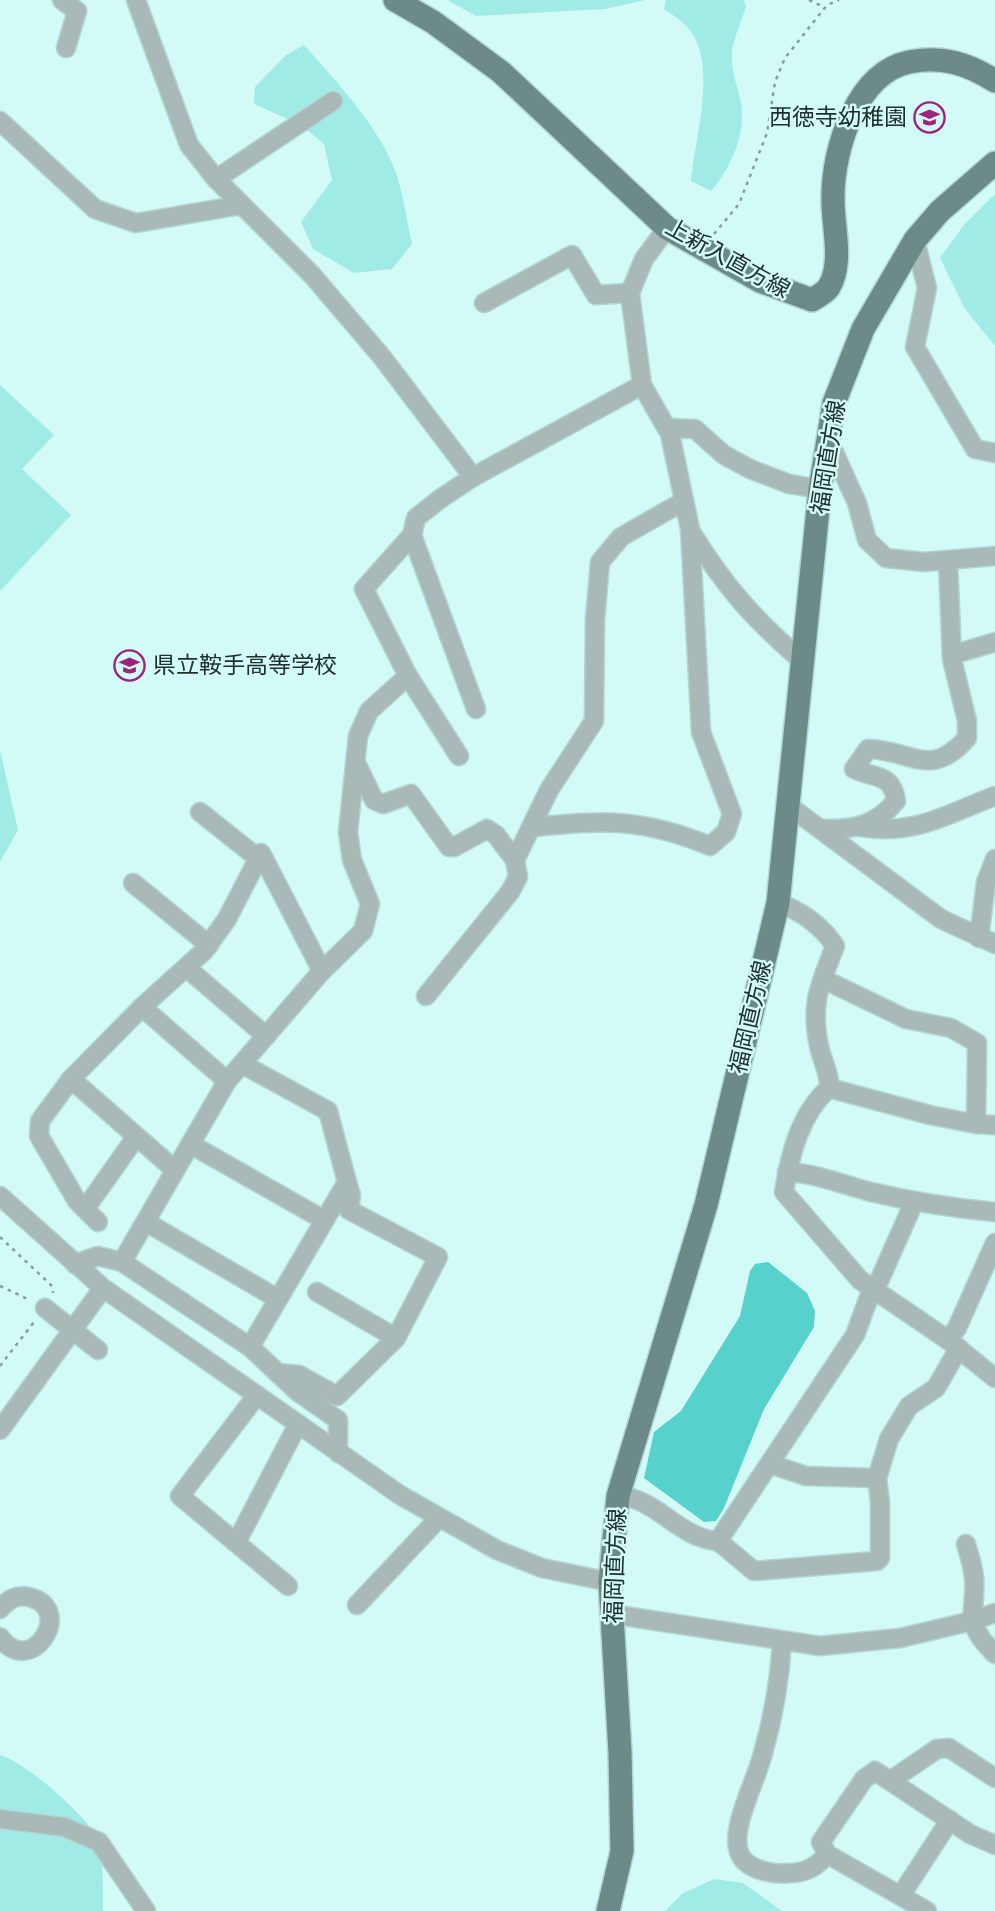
<svg xmlns="http://www.w3.org/2000/svg" width="995" height="1911" viewBox="0 0 995 1911" font-family="Quicksand,'Noto Sans JP',sans-serif">
	<rect width="100%" height="100%" fill="#d2faf7"/>
	<!-- green -->
	<g fill="#a1ebe6">
		<path d="M447 0H645L605 9 476 16Z"/>
		<path d="M666 0H744L746 6C742 21 733 38 732 53 730 74 741 92 742 112 743 141 729 170 711 191L691 181C695 139 718 64 689 29 683 21 672 15 664 9Z"/>
		<path d="M304 45C335 80 383 131 397 176 404 198 407 222 412 244L392 269 354 273 313 249 301 222 332 180 324 144 301 125 254 104 255 87 286 55Z"/>
		<path d="M995 194V346L965 309 940 258 963 226Z"/>
		<path d="M0 385 54 435 22 469 71 515 0 591Z"/>
		<path d="M0 750 18 830 0 862Z"/>
		<path d="M0 1755C27 1763 80 1811 96 1835 104 1848 103 1895 103 1911H0Z"/>
		<path d="M714 1879 743 1883 782 1911H665L683 1893Z"/>
	</g>
	<!-- water -->
	<path fill="#57d1cb" d="M768 1262 807 1293 815 1311 814 1327 764 1409 724 1508 716 1521 704 1522 644 1478 654 1432 681 1411 740 1316 750 1271 755 1264Z"/>
	<g fill="none" stroke-linecap="round" stroke-linejoin="round">
		<defs>
			<g id="minor">
				<path d="M62 0 77 11 66 48"/>
				<path d="M136 0 189 145 216 179 312 275 382 357 473 477"/>
				<path d="M0 121 95 209 136 223 241 205"/>
				<path d="M216 179 333 101"/>
				<path d="M915 240 927 288 915 347 975 449 995 453"/>
				<path d="M484 303 572 255 596 295 630 293"/>
				<path d="M667 428 695 429 724 455 750 469 789 484 820 489"/>
				<path d="M827 437 857 503 867 540 886 558 924 562 995 556"/>
				<path d="M691 532C726 588 752 617 802 661"/>
				<path d="M412 535 476 709"/>
				<path d="M952 655 995 642"/>
				<path d="M408 676 459 756"/>
				<path d="M357 765 374 800 383 804 411 794 449 847H454L487 829 496 835 515 860"/>
				<path d="M789 806 941 919 995 944"/>
				<path d="M200 812 259 859"/>
				<path d="M534 827C605 820 642 818 710 846L726 832 732 814 701 732 690 529 670 434 642 385 630 293 644 259 667 228"/>
				<path d="M861 827C915 836 947 814 995 796"/>
				<path d="M822 829C853 830 875 826 896 801 892 773 876 779 854 769L868 749C912 750 930 780 967 738V721L952 659 948 561"/>
				<path d="M133 883 209 945"/>
				<path d="M778 903C800 910 822 926 835 946 820 985 810 1003 819 1046 822 1061 830 1073 829 1088 800 1114 790 1154 784 1192L860 1280 948 1340 995 1378"/>
				<path d="M979 938 986 882 995 859"/>
				<path d="M188 969 266 1036"/>
				<path d="M823 979 906 1019 951 1028 977 1043 976 1124 930 1115 829 1088"/>
				<path d="M426 996 510 892 518 877 515 860 549 790 594 721 595 620 600 562 621 537 684 501"/>
				<path d="M142 1007 227 1081"/>
				<path d="M242 1064 328 1111 347 1182 250 1347"/>
				<path d="M71 1079 175 1170"/>
				<path d="M976 1124 995 1125"/>
				<path d="M190 1144 324 1220"/>
				<path d="M787 1172C815 1173 844 1185 871 1192 913 1202 953 1208 995 1212"/>
				<path d="M0 1196 103 1288 400 1495 497 1550 542 1568 610 1582"/>
				<path d="M85 1209 136 1137"/>
				<path d="M98 1222 77 1201 39 1136 40 1121 71 1079 142 1007 204 951 227 919 261 853 322 971"/>
				<path d="M146 1222 278 1299"/>
				<path d="M122 1262 227 1081 322 971 363 931 370 904 352 860 348 832 358 736 369 711 408 676 364 589 412 535 416 518 440 499 473 477 642 385"/>
				<path d="M75 1264 98 1256 122 1262 250 1347 298 1392 338 1420V1453"/>
				<path d="M317 1292 396 1338"/>
				<path d="M45 1308 98 1350"/>
				<path d="M948 1340 957 1328 995 1243"/>
				<path d="M278 1373 299 1375 337 1396 396 1338 438 1257 349 1210 351 1195 347 1182"/>
				<path d="M257 1395 180 1496 288 1586"/>
				<path d="M0 1430 103 1288"/>
				<path d="M770 1464 806 1476 877 1478"/>
				<path d="M618 1496C656 1497 679 1539 718 1541L855 1335 872 1289 880 1279 914 1202"/>
				<path d="M718 1541 754 1571 877 1561 880 1558V1502L877 1478 889 1439 909 1406 936 1388 959 1348"/>
				<path d="M236 1543 298 1424"/>
				<path d="M966 1544C969 1555 973 1566 974 1577 977 1616 961 1620 995 1654"/>
				<path d="M357 1605 439 1518"/>
				<path d="M0 1609C7 1600 17 1594 29 1597 77 1609 30 1680 0 1637"/>
				<path d="M611 1614 820 1646 900 1638 972 1621 995 1613"/>
				<path d="M782 1641C780 1677 773 1718 763 1753 757 1779 730 1828 739 1852 745 1870 773 1875 790 1873 805 1873 818 1866 827 1854L927 1911"/>
				<path d="M890 1781 937 1749 949 1748 995 1778"/>
				<path d="M0 1819 64 1827 99 1842 146 1911"/>
				<path d="M827 1854 821 1842 864 1779 875 1771 970 1834 995 1845"/>
				<path d="M901 1895 950 1820"/>
			</g>
			<g id="major">
				<path d="M395 0 433 22 501 72 667 228 760 281 812 300C817 297 826 292 829 287 844 262 832 224 833 197 833 148 857 73 909 62 942 55 968 64 995 81"/>
				<path d="M608 1911 622 1851 620 1752 610 1582 618 1496 706 1205 778 903 820 489 834 403 863 329 915 240 940 211 995 163"/>
			</g>
		</defs>
		<!-- minor casing -->
		<use href="#minor" stroke="#b2d6d3" stroke-width="21"/>
		<!-- major casing -->
		<use href="#major" stroke="#b2d6d3" stroke-width="26"/>
		<!-- path -->
		<g stroke="#819f9d" stroke-width="2.5" stroke-dasharray="3.5 5" stroke-linecap="butt">
			<path d="M809 0 824 7"/>
			<path d="M714 234 739 204 767 133 775 82 785 58 827 5 839 0"/>
			<path d="M0 1237 51 1285 53 1293"/>
			<path d="M0 1286 30 1300"/>
			<path d="M0 1366 34 1322"/>
		</g>
		<!-- minor -->
		<use href="#minor" stroke="#a8b9b8" stroke-width="18"/>
		<!-- major -->
		<use href="#major" stroke="#6b8a88" stroke-width="23"/>
	</g>
	<!-- icons -->
	<defs>
		<symbol id="school-ring" viewBox="-11 -11 22 22"><circle r="9.5" fill="#d2faf7" stroke="#9c247d" stroke-width="1.5"/><path d="M0-5L7-2L0 1L-7-2ZM-4 1L0 2.5L4 1V4Q0 6-4 4Z" fill="#9c247d"/></symbol>
	</defs>
	<g fill-rule="evenodd">
		<use href="#school-ring" x="912" y="100" width="35" height="35"/>
		<use href="#school-ring" x="112" y="648" width="35" height="35"/>
	</g>
	<g text-anchor="middle" stroke-width="5" stroke-linejoin="round" paint-order="stroke">
		<!-- poi labels -->
		<g font-size="23" fill="#20302f" stroke="#d2faf7" text-anchor="end">
			<text x="907" y="125">西徳寺幼稚園</text>
			<text x="153" y="673" text-anchor="start">県立鞍手高等学校</text>
		</g>
		<!-- street labels -->
		<g font-size="23" fill="#20302f" stroke="#d2faf7">
			<text transform="translate(728 258) rotate(29)" y="8">上新入直方線</text>
			<text transform="translate(828 457) rotate(-81)" y="8">福岡直方線</text>
			<text transform="translate(750 1017) rotate(-77)" y="8">福岡直方線</text>
			<text transform="translate(615 1566) rotate(-88)" y="8">福岡直方線</text>
		</g>
	</g>
</svg>
